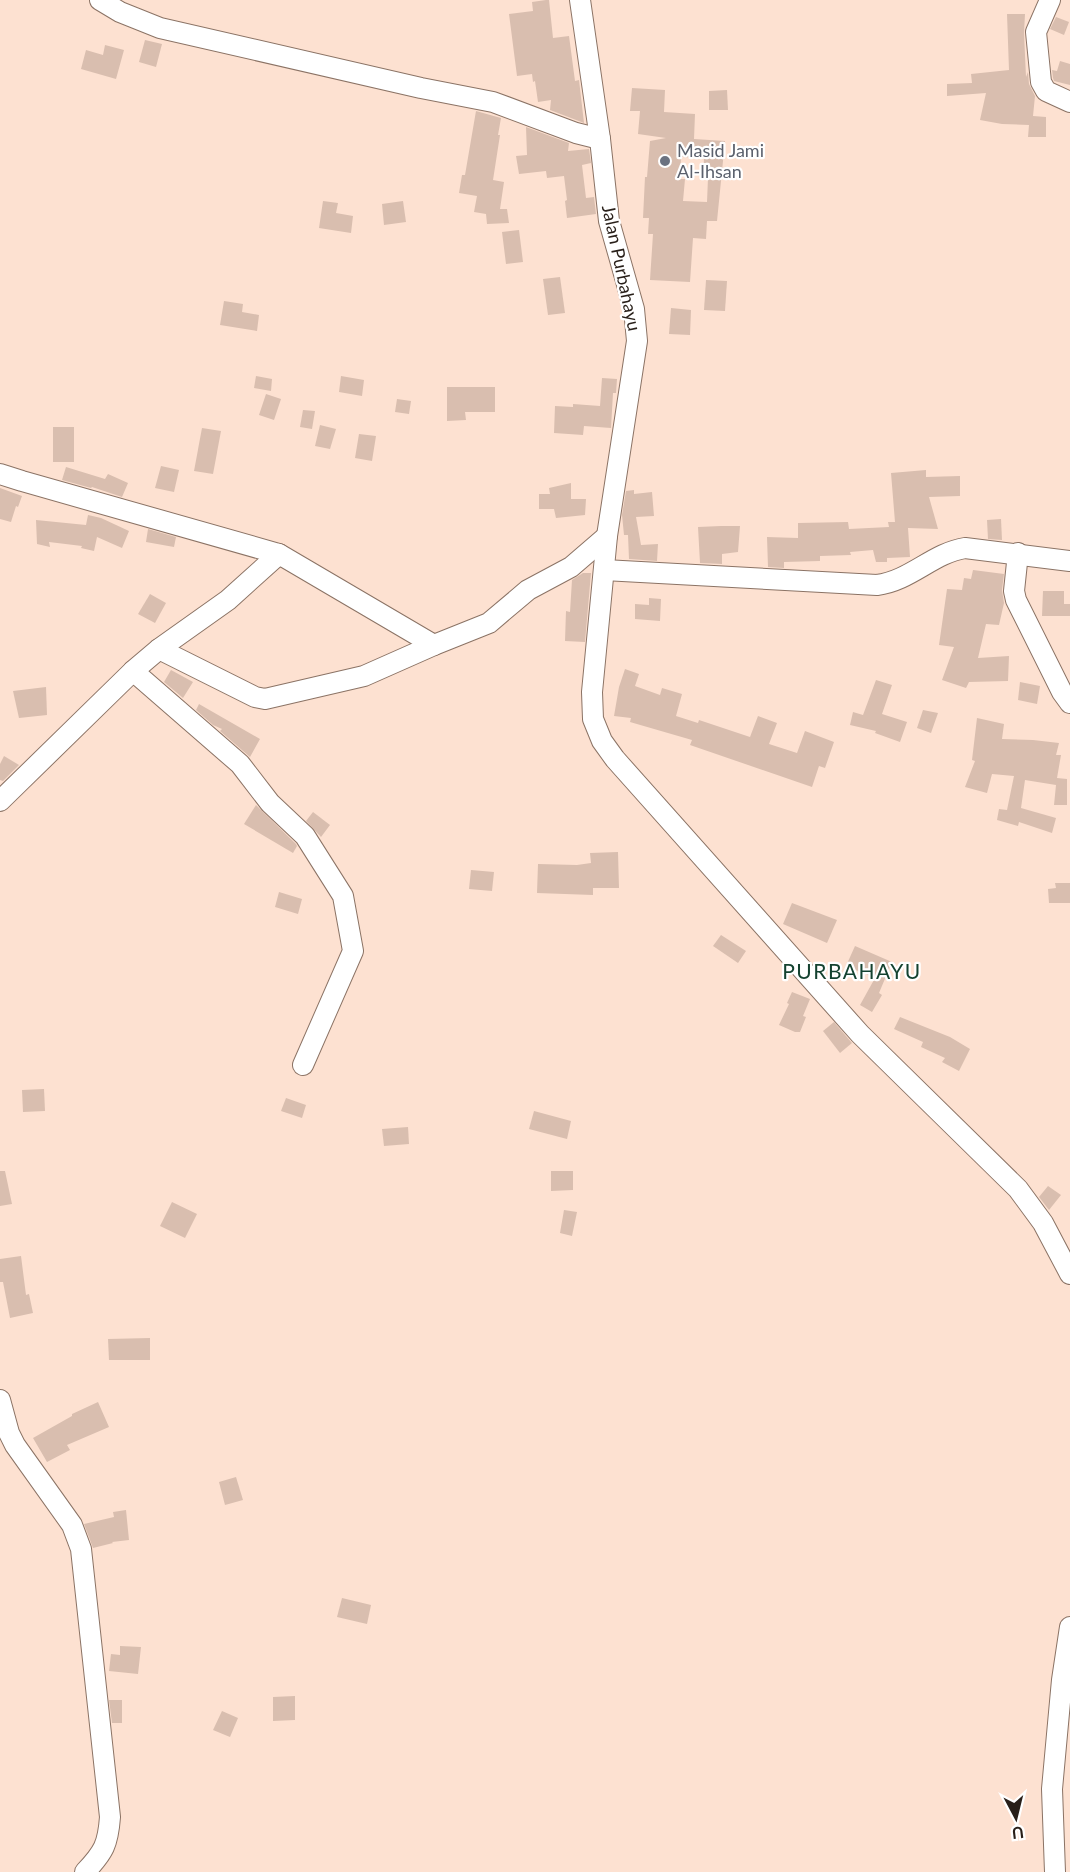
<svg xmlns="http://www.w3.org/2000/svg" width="1070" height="1872" viewBox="0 0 1070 1872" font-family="Lato,sans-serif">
	<rect width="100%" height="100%" fill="#fde1d1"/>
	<!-- building -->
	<g fill="#d9beaf" fill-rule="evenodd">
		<path d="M546 0H549L553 38 569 36 575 81 579 80 584 123 550 110 551 100 538 102 535 81 533 82 532 74 517 76 509 14 533 11 532 2Z"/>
		<path d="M1007 14H1025L1024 33 1026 77 1028 72 1029 84 1035 96 1033 116 1046 117V137H1028L1029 125 1002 124 980 120 986 93 947 96V84L972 83 971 74 1009 70Z"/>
		<path d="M1056 17 1069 22 1064 35 1050 29Z"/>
		<path d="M145 40 162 44 156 67 139 62Z"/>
		<path d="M105 45 124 50 116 79 81 69 86 50 103 55Z"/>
		<path d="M1060 61 1070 64V85L1054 81 1053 78 1052 70 1057 71Z"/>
		<path d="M632 88 665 90 664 112 695 114 694 139 725 141 717 221H707L706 239 693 238 690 282 650 280 653 234H648L649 218H643L645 177H647L650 141 666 138 638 134 640 111H630ZM681 157 704 158 703 178H708L707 202 683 201 685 179H680Z"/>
		<path d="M727 90 728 110H709V91Z"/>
		<path d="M476 111 501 118 498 135H500L493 180 504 182 500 209H507L509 223 487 224 486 214 474 212 477 196 459 193 462 175H465Z"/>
		<path d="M526 127 569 143 568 151 589 149 591 163 582 165 586 198 594 197 596 214 567 218 565 201 567 200 564 176 547 178 546 171 519 174 516 156 527 155Z"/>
		<path d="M323 201 338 203 336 213 353 216 351 233 319 228Z"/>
		<path d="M403 201 406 222 384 225 382 204Z"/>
		<path d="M519 230 523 262 506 264 502 232Z"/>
		<path d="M560 277 565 313 548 315 543 279Z"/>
		<path d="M706 280 727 281 725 311 704 310Z"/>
		<path d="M224 301 243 304 242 312 259 315 257 331 220 325Z"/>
		<path d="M671 308 691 310 690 335 669 334Z"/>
		<path d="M256 376 272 379 271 391 254 388Z"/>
		<path d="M341 376 364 380 362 396 339 392Z"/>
		<path d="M602 378 617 379 616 393H613L611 428 584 426 583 435 554 433 555 406 573 407V404L600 406Z"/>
		<path d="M447 387H495V412H465L466 420 447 421Z"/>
		<path d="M266 394 281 399 274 420 259 415Z"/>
		<path d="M397 399 411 401 409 414 395 412Z"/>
		<path d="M303 410 315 411 312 429 300 427Z"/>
		<path d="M320 425 336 429 330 449 315 446Z"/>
		<rect x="53" y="427" width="21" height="35"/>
		<path d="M202 428 221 431 213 474 194 471Z"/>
		<path d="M359 434 376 436 372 461 355 458Z"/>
		<path d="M161 466 179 470 174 492 155 488Z"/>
		<path d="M66 467 105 479 108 474 128 483 122 497 92 487 91 488 62 480Z"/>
		<path d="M926 470V477L960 476V496L929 497 938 529 908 528 910 557 887 558V562H876L873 550 850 552 851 555 820 556V561L784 562V568L768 567 767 537 798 538V523L848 522 849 529 889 527 888 522H895L891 473Z"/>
		<path d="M571 483V499H586L585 515 556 518 554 509H539V494H550L549 488Z"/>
		<path d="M0 488 22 496 18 507 16 506 11 522 0 519Z"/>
		<path d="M634 490V494L652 492 654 516 636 517 641 545 658 544 657 561 629 559 628 535H624L622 515 626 491Z"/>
		<path d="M88 515 101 518 129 531 122 548 97 537 94 551 81 548 82 546 49 542 50 547 37 544 36 520 86 525Z"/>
		<path d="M1001 519 1002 540 988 539 987 520Z"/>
		<path d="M721 526H740L738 552 722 554V564L700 563 698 527Z"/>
		<path d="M148 529 176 537 174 547 146 542Z"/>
		<path d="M973 570 1004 574 1002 590 1004 603 999 625 986 624 978 658 1009 656 1008 681 969 682 966 688 942 680 954 647 939 645 947 589 962 590 964 578 971 579Z"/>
		<path d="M583 573H591L585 642 565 641 566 611 570 612 572 580Z"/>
		<path d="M1043 591H1064V604H1070V616H1042Z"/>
		<path d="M150 594 166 603 155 623 138 614Z"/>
		<path d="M649 598 661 599 660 621 635 619V604L649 605Z"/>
		<path d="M625 669 639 674 635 686 660 695 662 688 682 694 676 716 698 723 699 720 750 737 758 716 777 723 769 744 797 753 805 731 834 742 825 768 819 766 812 787 690 745 692 740 630 722 631 718 614 716 619 687Z"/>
		<path d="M171 670 193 682 183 698 164 682Z"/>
		<path d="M876 680 892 685 882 714 907 722 900 742 875 733 876 731 850 725 853 712 863 715Z"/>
		<path d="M1020 682 1040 686 1037 704 1018 700Z"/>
		<path d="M46 687 47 715 19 718 13 691Z"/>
		<path d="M199 704 260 739 250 757 220 731 222 729 213 725 196 710Z"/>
		<path d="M923 710 938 713 931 733 917 728Z"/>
		<path d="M977 718 1004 724 1002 739 1033 740 1059 743 1056 755H1061L1057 778 1067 779V805H1054L1056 785 1025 780 1021 808 1056 818 1052 833 1019 822 1018 826 997 820 999 809 1007 810 1014 776 992 774 987 793 965 787 975 761 972 760Z"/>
		<path d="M4 756 19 765 3 781 0 780V764Z"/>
		<path d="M256 805 296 844 297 846 293 853 244 824Z"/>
		<path d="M313 812 330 825 321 837 306 821Z"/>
		<path d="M618 852 619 888H593V895L537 893 538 864 577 865 591 863 590 853Z"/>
		<path d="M471 870 494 872 492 891 469 889Z"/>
		<path d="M1055 883H1070V903H1049L1048 889 1056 888Z"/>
		<path d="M279 892 302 899 298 914 275 907Z"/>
		<path d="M792 903 837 920 827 943 783 924Z"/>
		<path d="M721 935 746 951 738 963 713 946Z"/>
		<path d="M855 946 892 962 879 993 882 995 872 1012 860 1005 875 978 846 966Z"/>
		<path d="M792 992 810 999 803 1016 806 1017 800 1032H795L779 1025 789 1004 787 1003Z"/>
		<path d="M900 1017 950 1037 970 1049 959 1071 942 1062 945 1058 921 1047 923 1042 894 1029Z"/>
		<path d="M834 1022 852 1043 840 1053 823 1031Z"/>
		<path d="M44 1089 45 1111 23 1112 22 1090Z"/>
		<path d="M286 1098 306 1105 302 1118 281 1111Z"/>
		<path d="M534 1111 571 1121 567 1139 529 1129Z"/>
		<path d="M408 1127 409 1144 384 1146 382 1129Z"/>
		<path d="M0 1171H5L12 1204 0 1206Z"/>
		<path d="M551 1171H573V1190L551 1191Z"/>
		<path d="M1048 1186 1061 1195 1049 1210 1039 1197Z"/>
		<path d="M172 1202 197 1214 185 1238 160 1226Z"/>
		<path d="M564 1210 577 1212 572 1236 560 1233Z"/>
		<path d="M21 1256 26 1295 29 1294 33 1313 10 1318 3 1282H0V1259Z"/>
		<path d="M150 1338V1360H109L108 1339Z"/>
		<path d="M98 1402 109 1427 67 1445 70 1450 47 1462 33 1438 72 1416V1414Z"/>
		<path d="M236 1477 243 1500 225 1505 219 1482Z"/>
		<path d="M126 1510 129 1540 112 1542 113 1543 93 1548 84 1524 114 1517 113 1512Z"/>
		<path d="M342 1598 371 1605 367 1624 337 1617Z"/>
		<path d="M120 1646 141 1647 138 1674 109 1671 111 1654 120 1655Z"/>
		<path d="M295 1696V1720L273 1721V1697Z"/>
		<path d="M109 1700H122V1723H112Z"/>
		<path d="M222 1711 238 1718 230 1737 213 1730Z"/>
	</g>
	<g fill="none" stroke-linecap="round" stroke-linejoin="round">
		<defs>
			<g id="minor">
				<path d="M100 0 120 12 160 28 421 88 493 102 576 133 600 139"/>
				<path d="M580 0 600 139 609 221 634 309 637 341 607 536 592 692 593 719 602 741 615 759 860 1034 1018 1189 1043 1223 1070 1274"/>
				<path d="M1050 0 1036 32 1041 82 1046 91 1070 102"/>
				<path d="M0 474 22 481 279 554"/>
				<path d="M1018 553 1014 591 1016 600 1062 692 1070 703"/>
				<path d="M604 570 877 585C910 581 933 553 965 548L1070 561"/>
				<path d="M159 649 255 697 265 699 364 676 434 645"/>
				<path d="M133 671 240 764 270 803 305 836 343 896 353 951 303 1065"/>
				<path d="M0 801 133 671 159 649 228 600 279 554 434 645 489 623 528 590 571 567 607 536"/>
				<path d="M0 1400 9 1433 15 1445 72 1525 81 1549 110 1817C108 1844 104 1852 85 1872"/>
				<path d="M1055 1872 1052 1789 1062 1680 1070 1627"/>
			</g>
		</defs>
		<!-- minor casing -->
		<use href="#minor" stroke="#8b7365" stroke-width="22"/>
		<!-- minor -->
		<use href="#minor" stroke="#fff" stroke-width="20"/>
	</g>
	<!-- markers -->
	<circle fill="#6b7280" stroke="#fff" stroke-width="2" cx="665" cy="161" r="6"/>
	<g text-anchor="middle" stroke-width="4.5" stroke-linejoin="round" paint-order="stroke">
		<!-- worship labels -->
		<g font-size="18" fill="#5b616d" stroke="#fff" text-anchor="start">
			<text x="677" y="157">Masid Jami<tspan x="677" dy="21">Al-Ihsan</tspan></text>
		</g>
		<!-- street labels -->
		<g font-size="18" fill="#281f19" stroke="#fff">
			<text transform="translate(621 268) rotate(78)" y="6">Jalan Purbahayu</text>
		</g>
		<!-- quarter labels -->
		<g font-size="21" letter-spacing="1.5" fill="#144230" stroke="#fff">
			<text x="852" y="979">PURBAHAYU</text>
		</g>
	</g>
	<!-- north arrow -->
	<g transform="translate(1016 1818) rotate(173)" stroke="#ffffff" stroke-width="4.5" paint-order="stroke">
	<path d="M0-4.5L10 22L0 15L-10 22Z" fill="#281f19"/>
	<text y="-9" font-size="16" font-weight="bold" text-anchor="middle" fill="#281f19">U</text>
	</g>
</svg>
